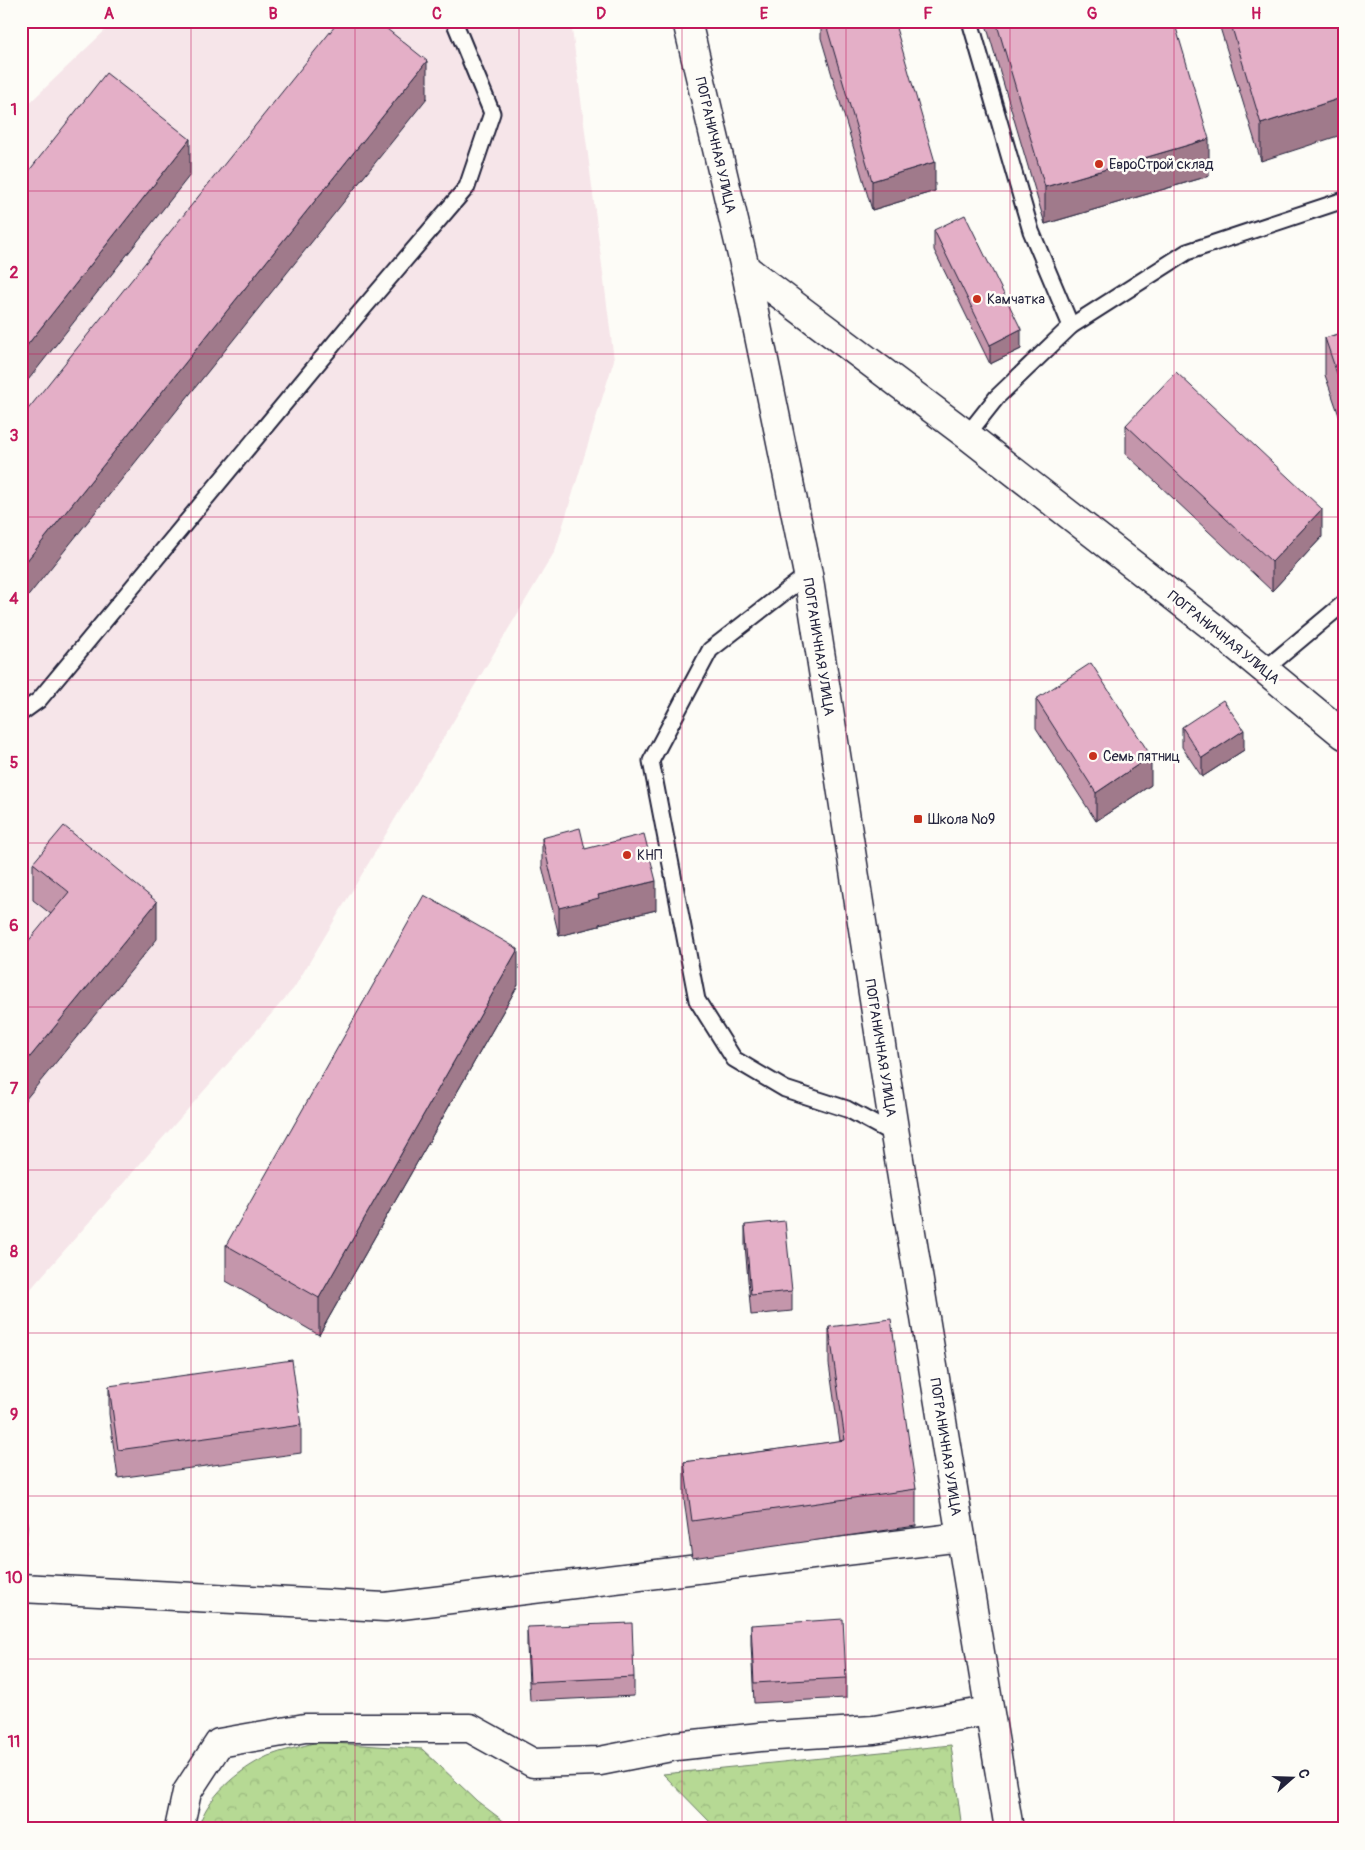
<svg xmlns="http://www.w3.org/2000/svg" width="1365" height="1850" viewBox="0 0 1365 1850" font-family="Pangolin,sans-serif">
	<defs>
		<pattern id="forest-crowns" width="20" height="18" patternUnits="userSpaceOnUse" patternTransform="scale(1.25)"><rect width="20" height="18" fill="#b6d994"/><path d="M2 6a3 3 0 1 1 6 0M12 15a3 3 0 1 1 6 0" fill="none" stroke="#9cba80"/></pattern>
	</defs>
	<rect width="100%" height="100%" fill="#fdfcf7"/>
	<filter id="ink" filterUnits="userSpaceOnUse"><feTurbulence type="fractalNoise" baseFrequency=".02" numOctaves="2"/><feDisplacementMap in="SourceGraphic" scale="10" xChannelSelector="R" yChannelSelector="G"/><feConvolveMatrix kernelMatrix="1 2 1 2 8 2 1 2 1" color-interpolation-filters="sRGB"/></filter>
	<g filter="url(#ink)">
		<!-- built -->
		<path fill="#f6e5e9" d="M115 21H571L614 360 555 551 294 988 21 1300V111Z"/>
		<!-- forest -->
		<g fill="url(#forest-crowns)" stroke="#6c7e68">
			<path d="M21 1511 28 1522 24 1560 21 1561Z"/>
			<path d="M317 1742 422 1749 477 1801 514 1829H198C206 1797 238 1770 268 1756 283 1750 301 1747 317 1742Z"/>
			<path d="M951 1745 962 1829H704L710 1822 663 1774Z"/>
		</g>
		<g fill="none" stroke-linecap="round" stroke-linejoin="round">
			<defs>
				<g id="service">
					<path d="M1071 326 1187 252 1344 200"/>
					<path d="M967 435 997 397 1071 326 1031 231 970 21"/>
					<path d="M808 574 710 650 651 761 697 1000 734 1059 785 1089 847 1109 895 1135"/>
					<path d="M1264 670 1344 603"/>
					<path d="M21 713 39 700 356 317 467 187 492 113 454 21"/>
				</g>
				<g id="minor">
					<path d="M745 268 967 435 1213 627 1344 735"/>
					<path d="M21 1588 385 1607 961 1537"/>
					<path d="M179 1829 187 1792 219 1743 305 1728H470L533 1763 600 1761 676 1746 760 1737 874 1730 989 1711"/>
				</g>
				<path id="tertiary" d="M687 21 745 268 808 574 895 1135 1009 1829"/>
			</defs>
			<!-- service casing -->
			<use href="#service" stroke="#22223b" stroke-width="19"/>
			<!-- minor casing -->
			<use href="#minor" stroke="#22223b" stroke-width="31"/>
			<!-- tertiary casing -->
			<use href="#tertiary" stroke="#22223b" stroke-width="31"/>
			<!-- service -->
			<use href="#service" stroke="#fdfcf7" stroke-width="15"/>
			<!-- minor -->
			<use href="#minor" stroke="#fdfcf7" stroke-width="28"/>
			<!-- tertiary -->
			<use href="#tertiary" stroke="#fdfcf7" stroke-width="28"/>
		</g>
		<!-- wall -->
		<g fill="#c496ab" stroke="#22223b">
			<path d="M821 21H894L935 191 872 210 821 38Z"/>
			<path d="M985 21H1174L1209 176 1045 224Z"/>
			<path d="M1218 21H1344L1261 161Z"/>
			<path d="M934 230 1021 349 990 364 934 250Z"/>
			<path d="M1344 332V430L1325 375V338Z"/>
			<path d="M1126 425 1322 537 1272 591 1126 454Z"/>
			<path d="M1036 699 1151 785 1096 821 1036 728Z"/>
			<path d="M1182 727 1244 750 1202 777 1182 747Z"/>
			<path d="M542 838 585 849 656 910 599 924V926L559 936 542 866Z"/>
			<path d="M33 863 157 939 51 914 33 900Z"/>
			<path d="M518 985 319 1335 226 1281V1245Z"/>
			<path d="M745 1225 792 1291V1311L751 1315 745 1245Z"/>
			<path d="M829 1327 916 1489V1526L692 1558 684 1499V1462L840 1441 829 1364Z"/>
			<path d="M109 1386 301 1425V1453L118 1478 109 1414Z"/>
			<path d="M751 1625 846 1678V1698L754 1703 751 1644Z"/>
			<path d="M527 1627 634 1677V1696L530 1701 527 1647Z"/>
		</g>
		<!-- shaded-wall -->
		<g fill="#a07a8b" stroke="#22223b">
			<path d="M427 61V98L21 605V568Z"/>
			<path d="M1344 97V134L1261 161V124Z"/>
			<path d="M190 139V175L21 389V353Z"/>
			<path d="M1209 139V176L1045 224V187Z"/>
			<path d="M935 162V191L872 210V181Z"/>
			<path d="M1021 329V349L990 364V345Z"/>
			<path d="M1322 509V537L1272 591V562Z"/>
			<path d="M1244 730V750L1202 777V758Z"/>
			<path d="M1151 756V785L1096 821V793Z"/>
			<path d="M656 881V910L599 924V926L559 936V908L598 895Z"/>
			<path d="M157 902V939L21 1105V1068Z"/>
			<path d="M518 949V985L319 1335V1298Z"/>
		</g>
		<!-- building -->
		<g fill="#e4afc7" stroke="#22223b">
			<path d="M339 21H377L427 61 21 568V418Z"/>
			<path d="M825 21H894L935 162 872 181Z"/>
			<path d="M996 21H1174L1209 139 1045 187Z"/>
			<path d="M1230 21H1344V97L1261 124Z"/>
			<path d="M106 73 190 139 21 353V181Z"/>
			<path d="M965 215 1021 329 990 345 934 230Z"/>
			<path d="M1344 332V394L1325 338Z"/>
			<path d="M1176 372 1322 509 1272 562 1126 425Z"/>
			<path d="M1091 663 1151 756 1096 793 1036 699Z"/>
			<path d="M1223 700 1244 730 1202 758 1182 727Z"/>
			<path d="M64 826 157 902 21 1068V950L69 892 33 863Z"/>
			<path d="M580 828 585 849 644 834 656 881 598 895 599 898 559 908 542 838Z"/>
			<path d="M424 895 518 949 319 1298 226 1245Z"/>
			<path d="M785 1221 792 1291 751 1295 745 1225Z"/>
			<path d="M891 1319 916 1489 692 1521 684 1462 845 1440 829 1327Z"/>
			<path d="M292 1360 301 1425 118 1450 109 1386Z"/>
			<path d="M843 1619 846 1678 754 1683 751 1625Z"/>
			<path d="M632 1623 634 1677 530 1682 527 1627Z"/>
		</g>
	</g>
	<!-- grid -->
	<path fill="none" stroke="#c2185b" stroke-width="1" stroke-opacity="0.55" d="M191 21V1829M355 21V1829M519 21V1829M682 21V1829M846 21V1829M1010 21V1829M1174 21V1829M21 191H1344M21 354H1344M21 517H1344M21 680H1344M21 843H1344M21 1007H1344M21 1170H1344M21 1333H1344M21 1496H1344M21 1659H1344"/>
	<!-- markers -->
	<g fill="#c8321e" stroke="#fdfcf7" stroke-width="2">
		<circle cx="1099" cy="164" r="5"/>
		<circle cx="977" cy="299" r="5"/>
		<circle cx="1093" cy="756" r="5"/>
		<rect x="913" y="814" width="10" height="10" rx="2.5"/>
		<circle cx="627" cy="855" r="5"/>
	</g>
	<g text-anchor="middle" stroke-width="5" stroke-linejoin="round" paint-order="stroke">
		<!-- street labels -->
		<g font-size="14" fill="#22223b" stroke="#fdfcf7">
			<text transform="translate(716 145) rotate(77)" y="5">ПОГРАНИЧНАЯ УЛИЦА</text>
			<text transform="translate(1224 637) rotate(39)" y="5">ПОГРАНИЧНАЯ УЛИЦА</text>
			<text transform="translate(819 647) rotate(81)" y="5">ПОГРАНИЧНАЯ УЛИЦА</text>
			<text transform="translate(881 1048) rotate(81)" y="5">ПОГРАНИЧНАЯ УЛИЦА</text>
			<text transform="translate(946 1447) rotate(81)" y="5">ПОГРАНИЧНАЯ УЛИЦА</text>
		</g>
		<!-- poi labels -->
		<g font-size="14" fill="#22223b" stroke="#fdfcf7" text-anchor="start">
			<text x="1109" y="169">ЕвроСтрой склад</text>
			<text x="987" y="304">Камчатка</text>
			<text x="1103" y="761">Семь пятниц</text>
			<text x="928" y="824">Школа №9</text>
			<text x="637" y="860">КНП</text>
		</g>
	</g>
	<!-- margin -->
	<rect width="1365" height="1850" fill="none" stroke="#fdfcf7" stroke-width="55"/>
	<!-- north arrow -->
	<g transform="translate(1292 1778) rotate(70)" stroke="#fdfcf7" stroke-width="4" paint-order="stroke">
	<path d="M0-4L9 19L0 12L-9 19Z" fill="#22223b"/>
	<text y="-8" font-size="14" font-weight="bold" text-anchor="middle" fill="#22223b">С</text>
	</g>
	<rect x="28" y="28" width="1310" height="1794" fill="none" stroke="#c2185b" stroke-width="2"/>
	<g font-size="16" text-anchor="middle" font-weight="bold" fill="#c2185b">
		<text x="109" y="19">A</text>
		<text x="273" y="19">B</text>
		<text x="437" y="19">C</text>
		<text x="601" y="19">D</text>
		<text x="764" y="19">E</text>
		<text x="928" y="19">F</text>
		<text x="1092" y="19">G</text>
		<text x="1256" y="19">H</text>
		<text x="14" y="115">1</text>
		<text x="14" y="278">2</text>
		<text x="14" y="441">3</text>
		<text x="14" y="604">4</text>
		<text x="14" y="768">5</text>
		<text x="14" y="931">6</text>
		<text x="14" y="1094">7</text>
		<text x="14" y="1257">8</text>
		<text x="14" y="1420">9</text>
		<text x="14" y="1583">10</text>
		<text x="14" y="1747">11</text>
	</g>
</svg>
